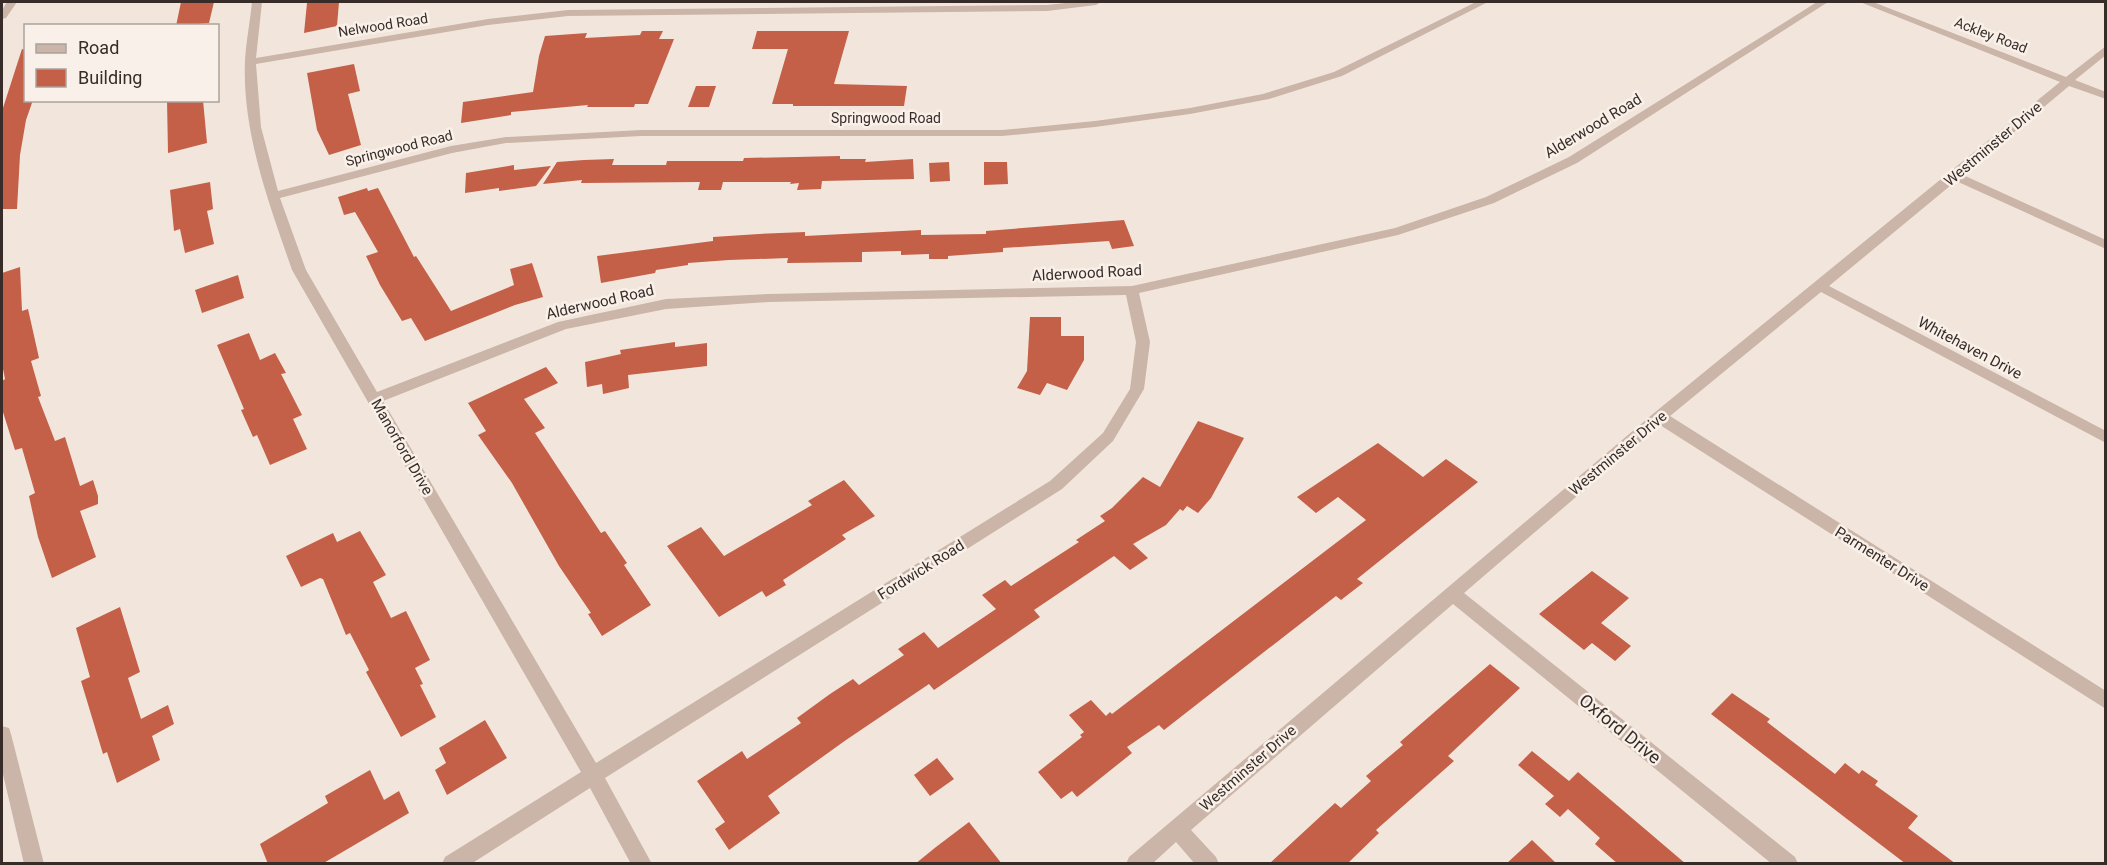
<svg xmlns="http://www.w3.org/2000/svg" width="2107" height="865" viewBox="0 0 2107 865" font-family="Roboto,sans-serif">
	<rect width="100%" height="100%" fill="#f2e6dc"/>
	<!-- building -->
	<g fill="#c45f48">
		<path d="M181 2H214L209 23 176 26Z"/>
		<path d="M317 2H339L337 26 304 33 307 3Z"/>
		<path d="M642 31H663L659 39H674L648 104H635L634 107H587L588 105 511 112V115L461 123 463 102 533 92 539 56 545 36 587 33 585 38 640 35Z"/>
		<path d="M757 31H849L834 84 907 86 904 106H793V104H772L788 49H752Z"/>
		<path d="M22 49 26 50V100H33L26 120 20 155 17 209H2V111Z"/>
		<path d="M354 64 360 91 348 94 361 145 329 155 317 130 307 73Z"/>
		<path d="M696 86H716L709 107H688Z"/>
		<path d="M167 100H203L207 143 168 153Z"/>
		<path d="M840 156V159H866L865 162 913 159 914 179 822 181 821 189 797 190 799 183 790 184 791 182H723L721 190H698L700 182 581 183 582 180 543 184 557 162 584 160 614 159 612 165H666L667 161H743L744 158Z"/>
		<path d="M949 162 950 181 930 182 929 163Z"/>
		<path d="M984 162H1007L1008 184 984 185Z"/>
		<path d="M514 165V170L551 166 536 186 499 191V188L465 193 466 173Z"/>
		<path d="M210 182 213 209 207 211 214 244 185 253 180 229 174 231 170 190Z"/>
		<path d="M367 188 368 191 378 188 414 257 416 256 451 311 514 285 510 269 532 263 543 297 515 305 425 341 411 318 402 321 380 285 366 256 378 252 355 212 344 215 338 197Z"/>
		<path d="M1124 220 1134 246 1112 249 1109 241 1003 248V252L948 256V259H929V254L901 255V251L862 252V262L787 263 788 258 729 260 688 263V265L656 270 655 273 601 283 597 256 713 241V237L759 234 805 232V236L921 230V235L986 234V231Z"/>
		<path d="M20 267 22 311 28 309 39 358 31 361 41 396 38 397 55 441 65 437 80 486 93 480 98 496V504L80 511 96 557 52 578 38 537 29 496 35 493 22 448 15 450 2 409V381L5 379 2 364V273Z"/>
		<path d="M238 275 244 298 202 313 195 290Z"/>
		<path d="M1030 317H1061V336H1084V360L1067 390 1047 383 1040 395 1017 388 1027 371Z"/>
		<path d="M249 333 260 360 275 353 286 373 281 374 302 415 293 419 307 449 270 465 257 435 253 437 241 410 244 409 217 345Z"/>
		<path d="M675 342V347L707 343V366L628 375 629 388 603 394 602 384 587 387 585 362 621 354 620 350Z"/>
		<path d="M546 367 558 383 524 399 545 428 535 433 601 533 605 531 627 563 624 565 651 605 602 636 588 614 591 613 559 566 512 483 478 435 486 431 468 403Z"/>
		<path d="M1198 421 1244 438 1211 498 1198 513 1187 506 1183 511 1180 509 1166 525 1133 544 1148 558 1130 570 1114 556 1034 610 1040 617 934 690 929 684 846 740 768 796 780 813 729 850 715 829 725 822 697 781 742 751 747 759 801 723 797 718 830 694 853 679 859 685 904 655 898 649 924 632 938 648 996 609 982 595 1005 580 1011 586 1079 542 1076 540 1105 521 1100 516 1112 508 1143 477 1160 487Z"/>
		<path d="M1378 443 1423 477 1446 459 1478 482 1357 579 1363 583 1341 600 1336 596 1164 730 1159 725 1127 747 1132 753 1077 797 1072 791 1061 799 1038 772 1082 737 1080 735 1084 732 1069 715 1091 700 1106 716 1110 712 1112 714 1366 520 1338 497 1316 513 1297 497Z"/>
		<path d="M844 480 875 516 842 535 846 539 783 580 786 585 766 597 762 591 719 617 667 546 701 527 724 556 812 505 808 501Z"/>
		<path d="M360 531 386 575 373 582 391 618 406 611 430 660 415 668 423 684 420 685 436 717 401 737 366 672 369 670 350 633 346 635 323 579 320 578 301 587 286 556 333 533 337 542Z"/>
		<path d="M1592 571 1629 598 1601 623 1631 646 1615 661 1592 643 1584 650 1539 614Z"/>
		<path d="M120 607 140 672 128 678 141 719 168 705 174 724 152 736 160 760 117 783 107 752 103 754 81 681 90 677 76 628Z"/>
		<path d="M1490 664 1520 688 1448 756 1454 761 1376 830 1379 833 1347 864H1269L1335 803 1341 808 1371 781 1366 776 1403 745 1400 742Z"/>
		<path d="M1732 693 1770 719 1767 722 1835 774 1845 763 1859 774 1862 770 1878 781 1875 785 1918 816 1908 828 1956 864H1906L1847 819 1711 714Z"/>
		<path d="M485 720 507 758 447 795 435 770 446 763 439 748Z"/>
		<path d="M1532 751 1569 781 1578 772 1686 864H1618L1595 844 1600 838 1568 809 1560 817 1545 804 1554 796 1518 765Z"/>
		<path d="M937 758 954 779 930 796 914 775Z"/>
		<path d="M370 770 384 800 399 791 409 813 322 864H268L260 844 328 803 325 796Z"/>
		<path d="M969 822 1002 864H915L936 847Z"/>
		<path d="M1532 840 1557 864H1506Z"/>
	</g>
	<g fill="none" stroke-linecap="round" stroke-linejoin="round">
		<!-- minor -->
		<g fill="#cab5a8" fill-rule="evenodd">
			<path d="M7 2H17L6 18 2 19V10Z"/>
			<path d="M252 2H262L256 58 488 19 568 10 1047 5 1075 2H1101L1096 5 1047 11 568 16 488 25 256 64 261 127 278 191 451 146 506 137 641 130H1002L1095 121 1190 108 1263 94 1334 72 1476 2H1488L1342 76 1269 99 1190 114 1095 127 1002 136H641L506 143 452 153 280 198 306 270 377 392 558 322 666 299 769 294 1132 286 1395 228 1486 197 1569 157 1817 2H1828L1577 163 1494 203 1398 235 1139 293 1150 342 1144 389 1113 441 1062 489 605 778 652 864H631L590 788 471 864H442L445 857 581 772 292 270C269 203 242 133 245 61 246 42 250 22 252 2ZM1126 295 1136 342 1130 389 1103 433 1050 481 596 763 383 401 566 329 666 309 769 302Z"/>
			<path d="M1860 2H1873L2066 77 2106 46V55L2075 80 2106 92V99L2069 86 1963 175 2106 240V249L1956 181 1829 286 2106 431V443L1821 292 1670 416 2106 691V709L1660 425 1464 593 1795 857 1798 864H1772L1453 604 1191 830 1216 857 1219 864H1195L1176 842 1152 864H1126L1129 857 1654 413 2060 82Z"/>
			<path d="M2 726 9 728 11 734 44 864H24L2 770Z"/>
		</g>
	</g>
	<g text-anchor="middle" stroke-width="5" stroke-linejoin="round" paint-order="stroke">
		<!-- far-street labels -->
		<g font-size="14" fill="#372c28" stroke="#f9f1e9">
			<text transform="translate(383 25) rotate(-9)" y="5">Nelwood Road</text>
			<text transform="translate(1991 35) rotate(21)" y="5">Ackley Road</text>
			<text x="886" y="123">Springwood Road</text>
			<text transform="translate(399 148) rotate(-14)" y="5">Springwood Road</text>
		</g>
		<!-- street labels -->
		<g font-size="15" fill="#372c28" stroke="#f9f1e9">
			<text transform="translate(1593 126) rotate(-31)" y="5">Alderwood Road</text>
			<text transform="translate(1993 144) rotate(-40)" y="5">Westminster Drive</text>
			<text transform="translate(1087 273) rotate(-3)" y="5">Alderwood Road</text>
			<text transform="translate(600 302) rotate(-13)" y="5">Alderwood Road</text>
			<text transform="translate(1970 348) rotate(28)" y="5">Whitehaven Drive</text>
			<text transform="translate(402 447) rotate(60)" y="5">Manorford Drive</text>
			<text transform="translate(1618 453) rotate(-40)" y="5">Westminster Drive</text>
			<text transform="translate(1882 559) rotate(32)" y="5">Parmenter Drive</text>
			<text transform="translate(921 570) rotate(-32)" y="5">Fordwick Road</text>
			<text transform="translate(1248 768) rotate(-41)" y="5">Westminster Drive</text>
		</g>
		<!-- near-street labels -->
		<g font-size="18" fill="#372c28" stroke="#f9f1e9">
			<text transform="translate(1620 729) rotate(39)" y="6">Oxford Drive</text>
		</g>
	</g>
	<!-- border -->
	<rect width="2107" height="865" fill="none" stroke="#372c28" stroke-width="6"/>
	<!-- legend -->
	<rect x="24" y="24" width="195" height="78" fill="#f9f1e9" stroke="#aba29c" stroke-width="1.5"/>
	<rect x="36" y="44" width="30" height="9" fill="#cab5a8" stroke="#aba29c" stroke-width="1.5"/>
	<text x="78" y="54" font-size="18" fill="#372c28">Road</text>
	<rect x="36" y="69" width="30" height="18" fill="#c45f48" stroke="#aba29c" stroke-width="1.5"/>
	<text x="78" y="84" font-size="18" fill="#372c28">Building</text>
</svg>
